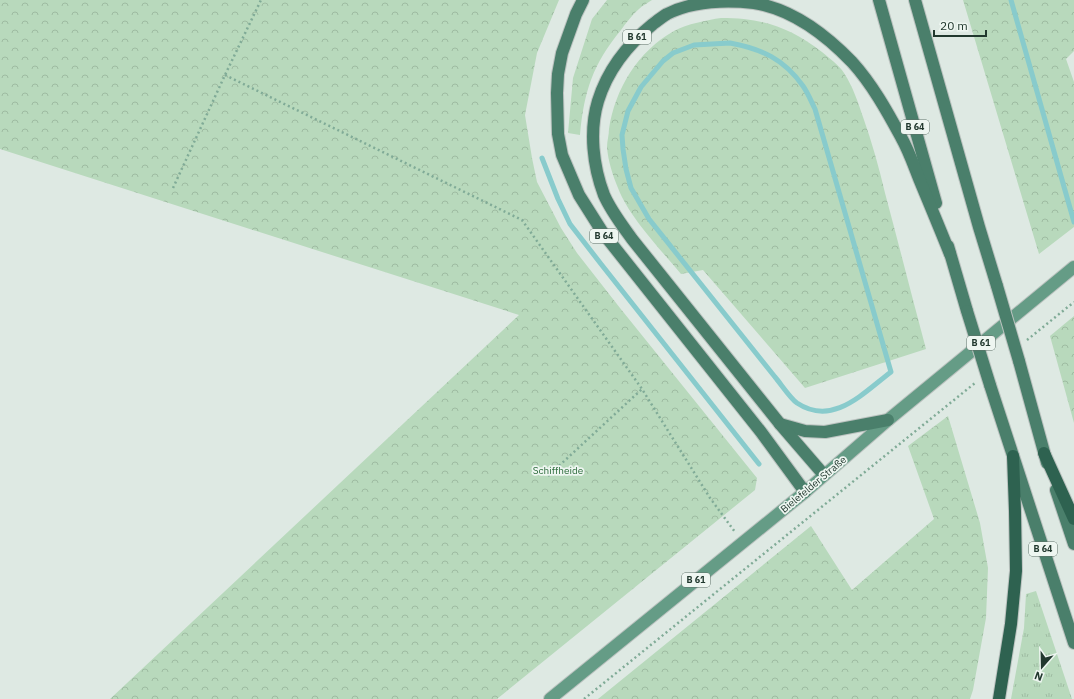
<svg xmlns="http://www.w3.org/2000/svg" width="1074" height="699" viewBox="0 0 1074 699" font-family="'IBM Plex Sans',sans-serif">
	<defs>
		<pattern id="grass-tufts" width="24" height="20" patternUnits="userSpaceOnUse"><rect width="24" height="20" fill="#b8d9bc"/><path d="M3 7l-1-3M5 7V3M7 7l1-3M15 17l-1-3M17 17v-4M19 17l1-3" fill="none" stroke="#9ebba2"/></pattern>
		<pattern id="forest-crowns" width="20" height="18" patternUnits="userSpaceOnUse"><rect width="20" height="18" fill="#b8d9bc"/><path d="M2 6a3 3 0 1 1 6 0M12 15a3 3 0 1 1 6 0" fill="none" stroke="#9ebba2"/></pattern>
	</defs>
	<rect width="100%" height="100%" fill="#dee9e3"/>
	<!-- grass -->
	<path fill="url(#grass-tufts)" d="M1036 591 1072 699H1011L1024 628 1026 594Z"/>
	<!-- forest -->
	<g fill="url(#forest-crowns)">
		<path d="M0 0H559L537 53 525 115 532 158 537 182 561 228 577 253 620 308 757 478 755 490 497 699H110L519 315 0 149Z"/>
		<path d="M607 0H652C648 3 643 5 639 9 632 15 626 23 621 30 593 64 584 91 580 135L568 133 573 78 592 19Z"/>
		<path d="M963 0H1074V51L1066 59 1074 82V227L1039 254Z"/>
		<path d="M721 18C763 18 789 27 822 52 829 58 839 65 844 73 853 87 858 102 863 117 872 142 879 168 885 193 899 245 912 297 926 349L805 388 703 270 681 274C661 250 629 217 618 188 613 176 608 161 607 147 607 141 609 135 609 129 615 89 638 51 674 31 687 24 707 20 721 18Z"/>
		<path d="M1074 316V423L1050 336Z"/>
		<path d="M948 416 980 523 988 568 986 618 973 690 970 699H598L811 526 852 590 934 519 908 446Z"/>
	</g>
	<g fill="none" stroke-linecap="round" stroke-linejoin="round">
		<!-- stream -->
		<g stroke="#88cbcc" stroke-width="5">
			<path d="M1011 0 1074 222"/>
			<path d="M730 43C762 49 784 59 803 86 808 93 811 101 815 109L891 372C863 393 833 427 797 403 790 398 781 384 775 377L649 219 631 188 626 169 623 149 622 135 628 111 641 87 663 61 673 53 694 45Z"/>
			<path d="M542 158 558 199 570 224 601 264 759 464"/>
		</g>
		<defs>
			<path id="primary" d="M550 699 805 492 888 420 1074 267"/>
			<g id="trunk">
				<path d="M583 0 576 14 562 53 558 74 557 93 558 134 562 155 579 195 603 233 761 432 805 492"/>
				<path d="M879 0 936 203"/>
				<path d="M915 0 979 227 997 286"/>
				<path d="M948 246 967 311"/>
				<path d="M1019 361 1047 463"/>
				<path d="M990 385 1074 643"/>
				<path d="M780 424 805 431 825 432 888 420"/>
				<path d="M824 475 780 424 632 239C622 225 611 211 604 195 593 166 589 131 598 101 608 69 627 45 653 24 657 21 662 17 667 14 693 1 725 0 754 3 792 9 826 35 852 62 872 84 887 111 901 137 909 151 914 166 920 181 930 205 940 229 950 254"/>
				<path d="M1056 490 1074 544"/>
			</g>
			<g id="motorway">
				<path d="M1044 453 1074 519"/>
				<path d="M999 699 1011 624 1016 571 1015 511 1013 456"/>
			</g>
		</defs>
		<!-- primary casing -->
		<use href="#primary" stroke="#bcc3c0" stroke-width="14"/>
		<!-- trunk casing -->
		<use href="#trunk" stroke="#bcc3c0" stroke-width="14"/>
		<!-- motorway casing -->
		<use href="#motorway" stroke="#bcc3c0" stroke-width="14"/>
		<!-- path -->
		<g stroke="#80ab97" stroke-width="2.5" stroke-dasharray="2 3" stroke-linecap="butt">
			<path d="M225 75 522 220 642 389 710 498 735 532"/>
			<path d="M173 188 225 75 261 0"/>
			<path d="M1027 340 1074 302"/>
			<path d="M548 476 642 389"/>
			<path d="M584 699 975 383"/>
		</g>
		<!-- primary -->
		<use href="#primary" stroke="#659c86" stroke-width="12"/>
		<!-- trunk -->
		<use href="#trunk" stroke="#4a7f6b" stroke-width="12"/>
		<!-- motorway -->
		<use href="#motorway" stroke="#2e6250" stroke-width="12"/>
		<defs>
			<g id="trunk-bridge">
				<path d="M997 286 1019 361"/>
				<path d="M967 311 990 385"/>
			</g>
		</defs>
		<!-- trunk-bridge casing -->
		<use href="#trunk-bridge" stroke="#bcc3c0" stroke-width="14" stroke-linecap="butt"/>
		<!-- trunk-bridge -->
		<use href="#trunk-bridge" stroke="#4a7f6b" stroke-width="12"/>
	</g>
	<g text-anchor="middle" stroke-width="3.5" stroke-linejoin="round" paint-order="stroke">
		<!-- shield labels -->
		<g fill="#eef6f1" stroke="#5e7168" stroke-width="1">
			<rect x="623" y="30" width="28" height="14" rx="3"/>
			<rect x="901" y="120" width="28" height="14" rx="3"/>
			<rect x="590" y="229" width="28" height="14" rx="3"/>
			<rect x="967" y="336" width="28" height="14" rx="3"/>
			<rect x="1029" y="542" width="28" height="14" rx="3"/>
			<rect x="682" y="573" width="28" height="14" rx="3"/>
		</g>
		<g font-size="9" font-weight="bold" fill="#21382e">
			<text x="637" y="40">B 61</text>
			<text x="915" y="130">B 64</text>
			<text x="604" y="239">B 64</text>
			<text x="981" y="346">B 61</text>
			<text x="1043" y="552">B 64</text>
			<text x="696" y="583">B 61</text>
		</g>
		<!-- park labels -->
		<g font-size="10" fill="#2d6c3c" stroke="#eef6f1">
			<text x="558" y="474">Schiffheide</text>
		</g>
		<!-- street labels -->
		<g font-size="10" fill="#21382e" stroke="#eef6f1">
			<text transform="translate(813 484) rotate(-40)" y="4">Bielefelder Straße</text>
		</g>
	</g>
	<!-- north arrow -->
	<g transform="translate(1042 667) rotate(200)" stroke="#eef6f1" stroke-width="3" paint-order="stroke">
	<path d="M0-3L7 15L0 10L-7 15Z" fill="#21382e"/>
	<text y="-6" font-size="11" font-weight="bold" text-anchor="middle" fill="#21382e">N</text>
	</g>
	<!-- scale -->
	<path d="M934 30v6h52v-6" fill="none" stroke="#21382e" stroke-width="2"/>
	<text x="940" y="30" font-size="12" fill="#21382e" stroke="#eef6f1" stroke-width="3" paint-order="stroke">20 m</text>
</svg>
